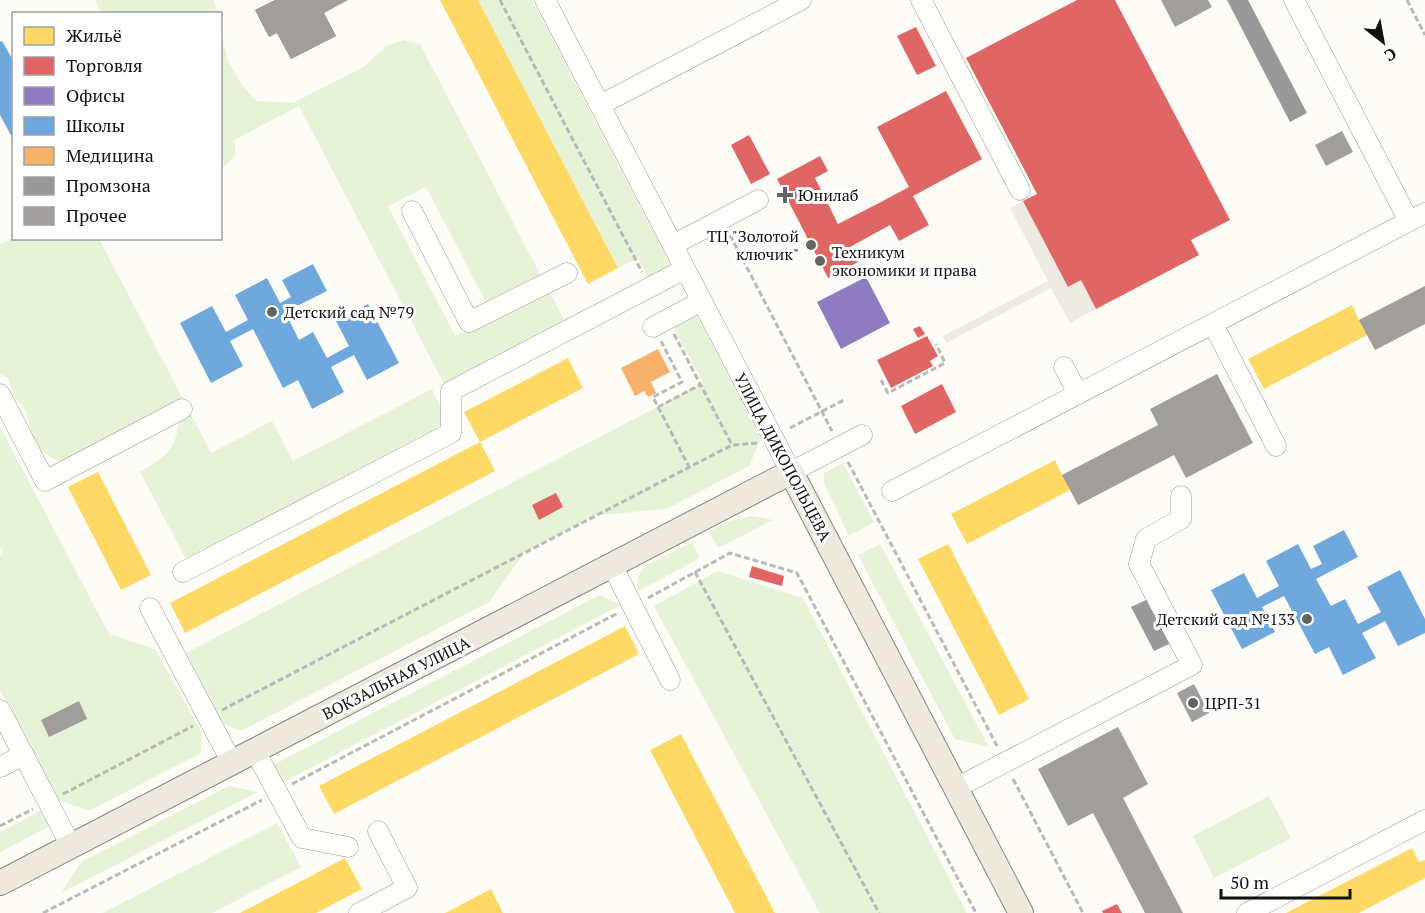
<svg xmlns="http://www.w3.org/2000/svg" width="1425" height="913" viewBox="0 0 1425 913" font-family="'PT Serif',serif">
	<rect width="100%" height="100%" fill="#fdfcf7"/>
	<!-- green -->
	<g fill="#e7f3d7">
		<path d="M95 0H213L218 13H101Z"/>
		<path d="M478 0H532L672 268 649 280 638 258 618 268Z"/>
		<path d="M220 23 227 59 241 84 256 101 293 103 365 66 386 46 404 40 420 44 541 276 487 304 426 187 388 206 455 336 547 288 566 323 445 386 299 106 234 140 236 155 221 169Z"/>
		<path d="M13 238 99 239 184 401 72 460 57 461 35 448 26 411 13 395 8 378 0 374V244Z"/>
		<path d="M697 316 761 439 749 466 667 509 597 515 525 552 489 602 241 731 223 724 186 653 703 383 674 328Z"/>
		<path d="M432 389C440 406 447 417 434 433L187 561 140 472C166 458 178 447 179 416L189 410 211 453 272 421 293 461Z"/>
		<path d="M0 427 109 634 155 649 202 733 201 753 89 811 59 800 0 690V556L4 554 0 547Z"/>
		<path d="M843 463 874 522 849 536 824 483V473Z"/>
		<path d="M752 516 773 520 718 548 709 531 729 521Z"/>
		<path d="M692 542 700 558 637 592 638 577 645 566Z"/>
		<path d="M880 544 989 747 955 739 858 555Z"/>
		<path d="M718 571 803 598 967 913H820L654 606Z"/>
		<path d="M600 595 621 605 282 783 273 765Z"/>
		<path d="M229 786 258 792 61 893 81 862Z"/>
		<path d="M1269 796 1291 838 1214 878 1193 836Z"/>
		<path d="M42 810 50 826 0 852V832Z"/>
		<path d="M277 823 301 867 212 913H103Z"/>
	</g>
	<!-- plaza -->
	<path fill="#edebe2" d="M1023 201 1069 287 1081 280 1096 309 1070 323 1051 288 946 343 943 336 1048 281 1010 208Z"/>
	<!-- homes -->
	<g fill="#ffd966">
		<path d="M317 0H348L324 13Z"/>
		<path d="M440 0H478L618 268 588 284Z"/>
		<path d="M1425 286V324L1375 350 1367 335 1264 389 1248 359 1352 305 1359 320Z"/>
		<path d="M568 358 583 388 480 442 464 412Z"/>
		<path d="M1166 421 1181 451 1078 505 1070 490 967 544 951 514 1055 460 1062 475Z"/>
		<path d="M480 442 495 471 185 633 170 603Z"/>
		<path d="M98 472 151 575 121 590 68 487Z"/>
		<path d="M948 544 1029 699 999 715 918 559Z"/>
		<path d="M625 626 639 654 334 814 319 786Z"/>
		<path d="M681 734 775 913H735L650 750Z"/>
		<path d="M1412 848 1419 862 1425 860V878L1359 913H1286Z"/>
		<path d="M345 858 362 889 316 913H240Z"/>
		<path d="M491 889 503 913H445Z"/>
	</g>
	<!-- shops -->
	<g fill="#e06666">
		<path d="M275 0H317L336 36 291 59 277 33 269 37 255 10Z"/>
		<path d="M1077 0H1115L1230 220 1191 240 1199 255 1096 309 1081 280 1068 287 1023 201 1037 194 966 58Z"/>
		<path d="M916 27 936 66 917 75 897 36Z"/>
		<path d="M946 91 982 159 913 196 929 225 899 241 890 225 850 247 858 262 828 278 777 179 820 156 828 171 815 178 838 224 879 203 909 187 877 127Z"/>
		<path d="M749 135 770 174 751 184 731 145Z"/>
		<path d="M920 326 925 334 918 338 913 329Z"/>
		<path d="M927 336 938 356 930 361 933 366 891 388 877 360Z"/>
		<path d="M942 384 956 412 915 434 901 406Z"/>
		<path d="M556 493 563 507 539 520 532 505Z"/>
		<path d="M752 566 784 576 782 586 749 577Z"/>
		<path d="M1117 904 1122 913H1103L1102 911Z"/>
	</g>
	<!-- offices -->
	<path fill="#8e7cc3" d="M866 277 890 323 841 349 817 302Z"/>
	<!-- schools -->
	<g fill="#6fa8dc">
		<path d="M2 41 14 62V141L0 115V42Z"/>
		<path d="M313 264 327 291 285 312 299 340 313 332 327 358 349 346 336 321 368 304 399 363 367 380 354 355 331 367 344 392 312 409 298 380 283 388 253 329 230 341 243 366 211 383 180 323 212 306 226 332 248 320 235 295 267 278 280 303 291 297 282 280Z"/>
		<path d="M1344 530 1358 557 1316 579 1331 606 1345 599 1358 624 1381 612 1367 587 1400 570 1425 619V633L1398 646 1385 621 1362 633 1376 658 1343 675 1329 647 1315 654 1284 596 1262 607 1275 632 1242 649 1211 590 1244 573 1257 598 1279 586 1266 561 1298 544 1311 569 1322 564 1313 546Z"/>
	</g>
	<!-- health -->
	<path fill="#f6b26b" d="M658 349 670 372 651 382 656 393 648 397 644 391 635 396 621 368Z"/>
	<!-- industry -->
	<g fill="#999">
		<path d="M1227 0H1248L1307 113 1290 122Z"/>
		<path d="M1148 599 1171 643 1154 651 1131 607Z"/>
	</g>
	<!-- building -->
	<g fill="#a19f9c">
		<path d="M275 0H348L324 13 336 36 291 59 277 33 269 37 255 10Z"/>
		<path d="M1161 0H1208L1212 7 1175 27Z"/>
		<path d="M1342 131 1353 152 1326 166 1315 145Z"/>
		<path d="M1425 286V324L1375 350 1359 320Z"/>
		<path d="M1217 374 1253 443 1186 478 1174 455 1078 505 1062 475 1158 425 1150 409Z"/>
		<path d="M1194 684 1209 713 1192 722 1177 693Z"/>
		<path d="M79 701 87 719 49 737 41 720Z"/>
		<path d="M1118 727 1148 784 1123 798 1183 913H1145L1093 813 1068 826 1038 769Z"/>
	</g>
	<g fill="none" stroke-linecap="round" stroke-linejoin="round">
		<defs>
			<g id="minor">
				<path d="M545 0 791 472 862 435"/>
				<path d="M921 0 1020 190"/>
				<path d="M1294 0 1409 221"/>
				<path d="M600 105 801 0"/>
				<path d="M412 211 469 322 567 273"/>
				<path d="M673 245 758 200"/>
				<path d="M1213 324 1276 446"/>
				<path d="M653 327 702 301"/>
				<path d="M1064 367 1078 394"/>
				<path d="M0 394 45 481 182 409"/>
				<path d="M892 491 1425 213"/>
				<path d="M612 565 670 680"/>
				<path d="M183 572 451 433V391L685 269"/>
				<path d="M150 608 232 763"/>
				<path d="M0 710 71 846"/>
				<path d="M255 751 302 838 348 847"/>
				<path d="M0 767 24 755"/>
				<path d="M956 788 1192 665 1139 564 1146 539 1181 519V496"/>
				<path d="M359 913 407 888 378 831"/>
				<path d="M1247 913 1425 820"/>
			</g>
			<path id="major" d="M0 883 791 472 1021 913"/>
		</defs>
		<!-- minor casing -->
		<use href="#minor" stroke="#979795" stroke-width="21"/>
		<!-- major casing -->
		<use href="#major" stroke="#858482" stroke-width="26"/>
		<!-- path -->
		<g stroke="#b9b9b8" stroke-width="3" stroke-dasharray="6 3" stroke-linecap="butt">
			<path d="M500 0 642 272"/>
			<path d="M1407 0 1425 35"/>
			<path d="M730 235 832 431"/>
			<path d="M674 334 732 445"/>
			<path d="M661 341 682 382 653 397 689 467"/>
			<path d="M881 380 888 393 945 363 936 344"/>
			<path d="M658 407 700 385"/>
			<path d="M790 428 844 400"/>
			<path d="M848 462 997 746"/>
			<path d="M695 572 879 913"/>
			<path d="M648 598 730 553 797 573 976 913"/>
			<path d="M222 710 732 445 757 443"/>
			<path d="M1013 779 1083 913"/>
			<path d="M292 784 618 613"/>
			<path d="M63 794 193 726"/>
			<path d="M0 826 33 809"/>
			<path d="M43 913 262 800"/>
		</g>
		<!-- minor -->
		<use href="#minor" stroke="#fffffe" stroke-width="20"/>
		<!-- major -->
		<use href="#major" stroke="#ede9dc" stroke-width="24"/>
	</g>
	<!-- markers -->
	<g fill="#646362" stroke="#fff" stroke-width="2">
		<path d="M782 186h6v6h6v6h-6v6h-6v-6h-6v-6h6z"/>
		<circle cx="811" cy="245" r="6"/>
		<circle cx="820" cy="261" r="6"/>
		<circle cx="272" cy="312" r="6"/>
		<circle cx="1307" cy="619" r="6"/>
		<circle cx="1193" cy="703" r="6"/>
	</g>
	<g text-anchor="middle" stroke-width="6" stroke-linejoin="round" paint-order="stroke">
		<!-- poi labels -->
		<g font-size="16" fill="#111" stroke="#fff" text-anchor="start">
			<text x="798" y="201">Юнилаб</text>
			<text x="799" y="242" text-anchor="end">ТЦ "Золотой<tspan x="799" dy="18">ключик"</tspan></text>
			<text x="832" y="258">Техникум<tspan x="832" dy="18">экономики и права</tspan></text>
			<text x="284" y="318">Детский сад №79</text>
			<text x="1295" y="625" text-anchor="end">Детский сад №133</text>
			<text x="1205" y="709">ЦРП-31</text>
		</g>
		<!-- street labels -->
		<g font-size="16" fill="#111" stroke="#fff">
			<text transform="translate(783 457) rotate(62)" y="6">УЛИЦА ДИКОПОЛЬЦЕВА</text>
			<text transform="translate(396 678) rotate(-27)" y="6">ВОКЗАЛЬНАЯ УЛИЦА</text>
		</g>
	</g>
	<!-- legend -->
	<rect x="12" y="12" width="210" height="228" fill="#ffffff" stroke="#a0a0a0" stroke-width="1.5"/>
	<rect x="24" y="27" width="30" height="18" fill="#ffd966" stroke="#a0a0a0" stroke-width="1.5"/>
	<text x="66" y="42" font-size="18" fill="#111111">Жильё</text>
	<rect x="24" y="57" width="30" height="18" fill="#e06666" stroke="#a0a0a0" stroke-width="1.5"/>
	<text x="66" y="72" font-size="18" fill="#111111">Торговля</text>
	<rect x="24" y="87" width="30" height="18" fill="#8e7cc3" stroke="#a0a0a0" stroke-width="1.5"/>
	<text x="66" y="102" font-size="18" fill="#111111">Офисы</text>
	<rect x="24" y="117" width="30" height="18" fill="#6fa8dc" stroke="#a0a0a0" stroke-width="1.5"/>
	<text x="66" y="132" font-size="18" fill="#111111">Школы</text>
	<rect x="24" y="147" width="30" height="18" fill="#f6b26b" stroke="#a0a0a0" stroke-width="1.5"/>
	<text x="66" y="162" font-size="18" fill="#111111">Медицина</text>
	<rect x="24" y="177" width="30" height="18" fill="#999999" stroke="#a0a0a0" stroke-width="1.5"/>
	<text x="66" y="192" font-size="18" fill="#111111">Промзона</text>
	<rect x="24" y="207" width="30" height="18" fill="#a19f9c" stroke="#a0a0a0" stroke-width="1.5"/>
	<text x="66" y="222" font-size="18" fill="#111111">Прочее</text>
	<!-- north arrow -->
	<g transform="translate(1383 42) rotate(149)" stroke="#ffffff" stroke-width="4.5" paint-order="stroke">
	<path d="M0-4.5L10 22L0 15L-10 22Z" fill="#111111"/>
	<text y="-9" font-size="16" font-weight="bold" text-anchor="middle" fill="#111111">С</text>
	</g>
	<!-- scale -->
	<path d="M1221 889v9h129v-9" fill="none" stroke="#111111" stroke-width="3"/>
	<text x="1230" y="889" font-size="18" fill="#111111" stroke="#ffffff" stroke-width="4.5" paint-order="stroke">50 m</text>
</svg>
